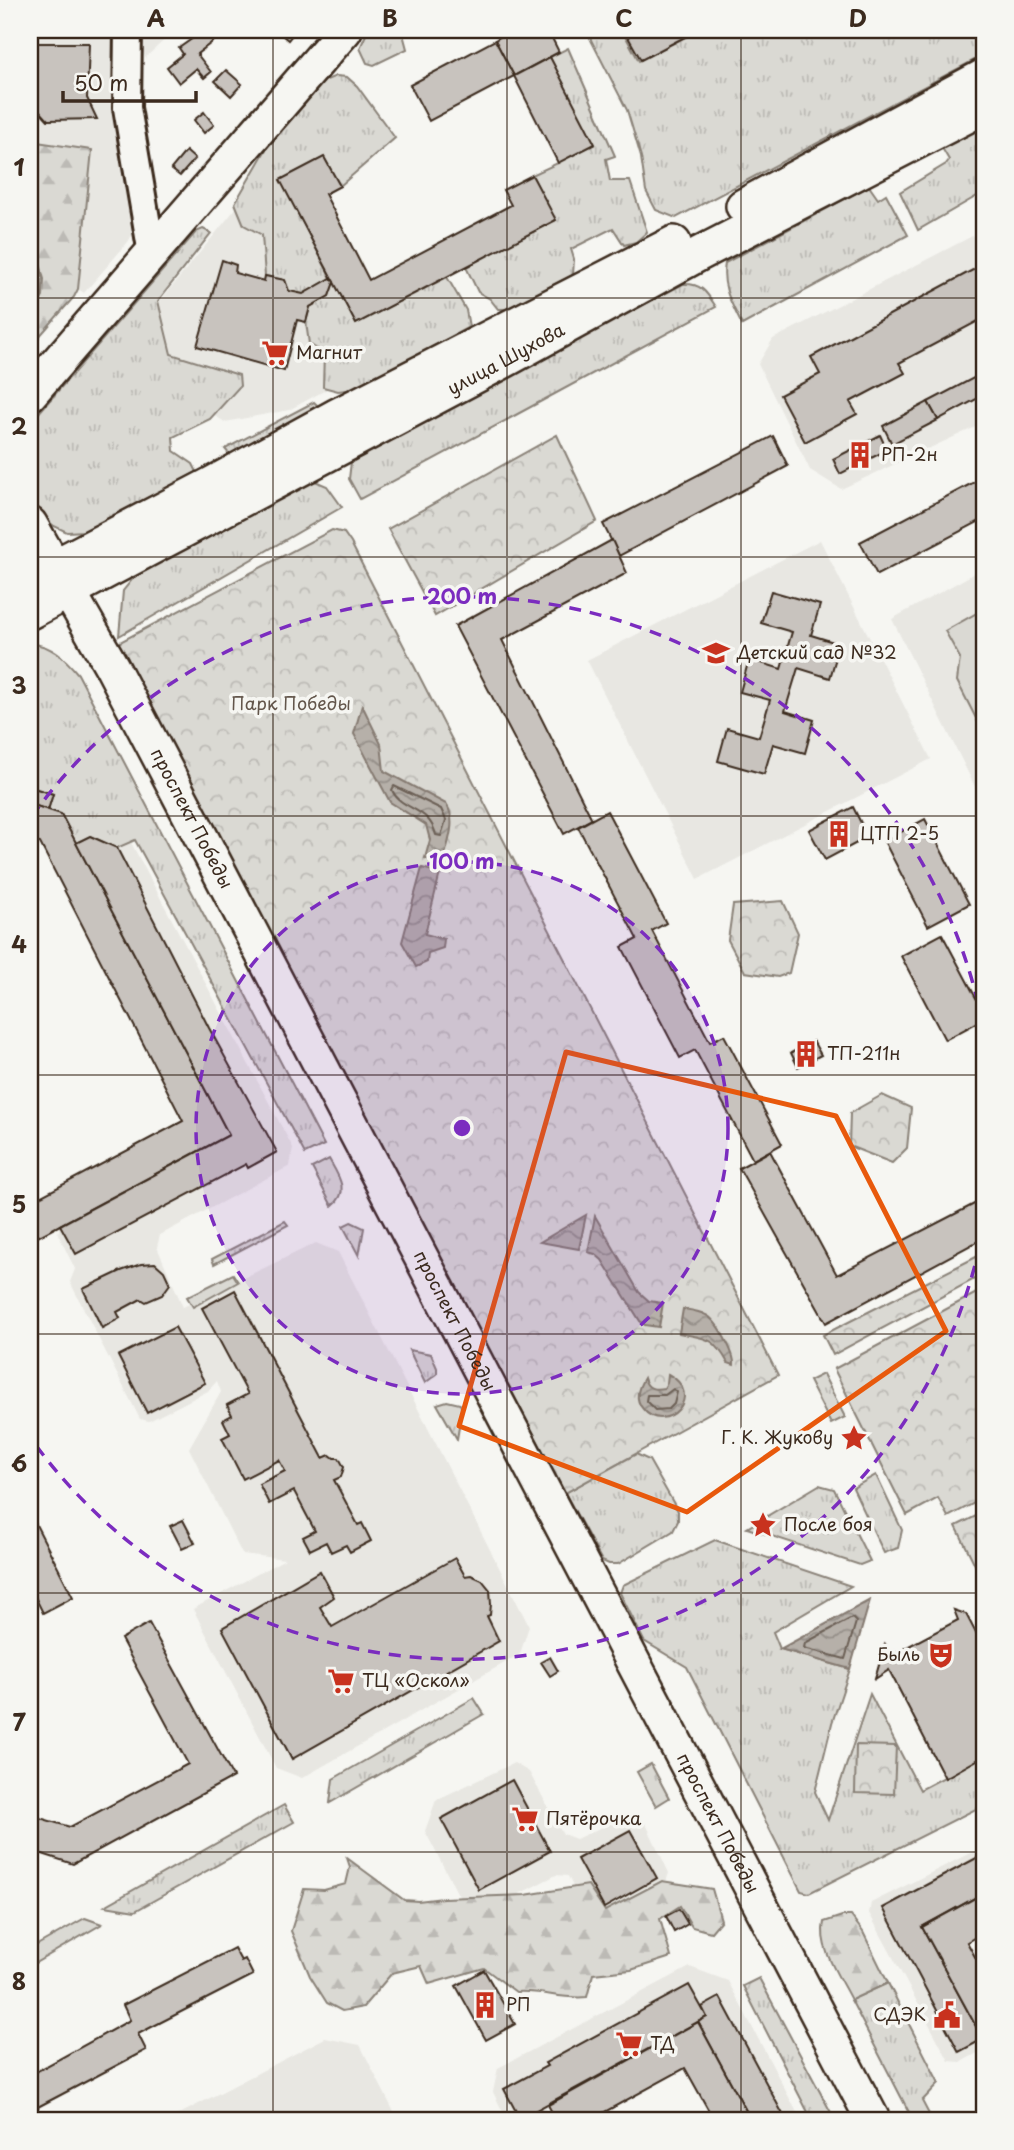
<svg xmlns="http://www.w3.org/2000/svg" width="1014" height="2150" viewBox="0 0 1014 2150" font-family="'Playpen Sans',sans-serif">
	<defs>
		<pattern id="grass-tufts" width="24" height="20" patternUnits="userSpaceOnUse" patternTransform="scale(1.75)"><rect width="24" height="20" fill="#dad9d3"/><path d="M3 7l-1-3M5 7V3M7 7l1-3M15 17l-1-3M17 17v-4M19 17l1-3" fill="none" stroke="#bcbab5"/></pattern>
		<pattern id="forest-firs" width="22" height="20" patternUnits="userSpaceOnUse" patternTransform="scale(1.75)"><rect width="22" height="20" fill="#dad9d3"/><path d="M5 1l3.5 6h-7zM16 11l3.5 6h-7z" fill="#bcbab5"/></pattern>
		<pattern id="park-crowns" width="20" height="18" patternUnits="userSpaceOnUse" patternTransform="scale(1.75)"><rect width="20" height="18" fill="#dad9d3"/><path d="M2 6a3 3 0 1 1 6 0M12 15a3 3 0 1 1 6 0" fill="none" stroke="#bcbab5"/></pattern>
		<pattern id="water-waves" width="16" height="10" patternUnits="userSpaceOnUse" patternTransform="scale(1.75)"><rect width="16" height="10" fill="#b6b0a9"/><path d="M0 5q4-4 8 0t8 0" fill="none" stroke="#958f89"/></pattern>
	</defs>
	<rect width="100%" height="100%" fill="#f6f6f2"/>
	<filter id="ink" filterUnits="userSpaceOnUse"><feTurbulence type="fractalNoise" baseFrequency=".0143" numOctaves="2"/><feDisplacementMap in="SourceGraphic" scale="14" xChannelSelector="R" yChannelSelector="G"/><feConvolveMatrix kernelMatrix="1 2 1 2 8 2 1 2 1" color-interpolation-filters="sRGB"/></filter>
	<g filter="url(#ink)">
		<!-- built -->
		<g fill="#e8e7e2">
			<path d="M30 30H114L112 54 111 111 123 156 132 235 128 242 84 293 78 289 92 150 30 141Z"/>
			<path d="M138 30H175L145 58Z"/>
			<path d="M246 196 266 197 348 350 344 380 289 410 225 422 169 389 143 322Z"/>
			<path d="M984 230V423L841 489 810 470 758 364 773 339Z"/>
			<path d="M820 540 931 759 698 879 587 660Z"/>
			<path d="M984 568V805L892 619Z"/>
			<path d="M83 824 127 835 293 1148 290 1166 160 1235 157 1247 183 1307 316 1243 338 1252 529 1626 520 1654 302 1778 276 1768 193 1609 285 1559 242 1554 189 1448 221 1392 217 1381 208 1391 149 1421 140 1419 70 1282 75 1269 58 1234 62 1215 224 1134 74 848Z"/>
			<path d="M514 1763 529 1772 563 1834 576 1839 630 1814 646 1824 669 1873 661 1896 588 1917 568 1876 556 1875 488 1910 464 1906 425 1831 436 1800Z"/>
			<path d="M984 1846V1893L922 1927 983 2039 981 2051 961 2062 949 2061 869 1913 871 1903Z"/>
			<path d="M690 1967 728 1981 801 2120H756L699 2016 549 2098 546 2112 529 2120H507L493 2092 498 2068Z"/>
			<path d="M325 2038 360 2045 398 2120H168Z"/>
		</g>
		<!-- grass -->
		<g fill="url(#grass-tufts)" stroke="#8a8278" stroke-width="2">
			<path d="M368 30H412L403 34 407 49 374 65 367 63 360 48Z"/>
			<path d="M589 30H622L639 61 699 30H984V55L676 218 656 210 646 191 641 157 627 110 589 36Z"/>
			<path d="M568 48 615 156 606 159 610 181H630L647 232 636 242 624 245 613 228 571 249 574 259 573 275 507 309H498L490 299 478 292 466 267 555 220 532 175 558 163 550 57Z"/>
			<path d="M336 76 347 77 357 86 395 138 340 186 324 157 281 180 331 278 303 294 289 291 285 280 265 276 262 235 244 225 235 203 268 146 324 81Z"/>
			<path d="M984 126V192L918 230 900 192 946 164 949 160 942 148Z"/>
			<path d="M869 186 878 199 886 194 908 235 742 325C732 304 721 288 725 263Z"/>
			<path d="M203 229 211 233 158 301 171 354 239 375 240 386 210 419 173 437 174 451 193 464 197 472 85 531 67 532 54 526 44 518 30 498V423L196 232Z"/>
			<path d="M447 277 466 310 469 327 355 389 338 391 323 387 324 353 309 344 306 322 310 307 329 296 334 282 356 324Z"/>
			<path d="M683 284C702 283 707 293 716 307L360 499 349 479 351 462 360 454Z"/>
			<path d="M314 402 318 406 230 455 225 449Z"/>
			<path d="M315 481 327 486 342 507 119 636 123 591 139 571 298 486Z"/>
			<path d="M30 643C52 646 64 657 78 674L324 1145 305 1154 135 840 117 848 90 836 76 843 61 814 48 810 53 794 30 787Z"/>
			<path d="M329 1159C338 1175 351 1192 332 1206L312 1168Z"/>
			<path d="M285 1221 288 1225 214 1264 212 1259Z"/>
			<path d="M351 1222 364 1228 359 1256 343 1226Z"/>
			<path d="M233 1274 238 1282 193 1307 187 1297Z"/>
			<path d="M409 1350 431 1354 437 1368V1374L425 1383Z"/>
			<path d="M823 1374 845 1417 831 1424 809 1381Z"/>
			<path d="M447 1401 460 1404 462 1409 457 1439 437 1404Z"/>
			<path d="M636 1454 649 1460 678 1511V1521L673 1531 618 1564H609L602 1561 565 1493Z"/>
			<path d="M876 1475 902 1530 898 1548 884 1553 853 1488Z"/>
			<path d="M819 1485 834 1489 870 1561 860 1565 747 1528Z"/>
			<path d="M715 1540 851 1586 773 1632 780 1649 850 1669 832 1723 815 1792 828 1820 870 1694 920 1790 984 1756V1805L809 1893 801 1891 687 1667 644 1641 620 1593 623 1585Z"/>
			<path d="M474 1698 484 1714 330 1803 333 1779Z"/>
			<path d="M651 1764 669 1798 656 1806 637 1772Z"/>
			<path d="M284 1805 294 1822 135 1911 105 1906Z"/>
			<path d="M85 1918 102 1924 30 1966V1949Z"/>
			<path d="M759 1978 835 2120H812L743 1986Z"/>
			<path d="M888 1983 939 2083 922 2101 932 2120H913L851 2000Z"/>
		</g>
		<!-- forest -->
		<g fill="url(#forest-firs)" stroke="#8a8278" stroke-width="2">
			<path d="M30 141 92 150 78 289 74 297 30 347V317L43 297 44 279 30 232Z"/>
			<path d="M347 1858 404 1900 418 1901 443 1898 525 1895 588 1885 605 1911 662 1881 712 1889 721 1920 711 1932 692 1927 680 1906 660 1919 671 1957 631 1970 593 1974 587 1997C562 2000 542 1990 516 1992L484 1968 429 1984 421 1966 392 1973 363 2007 342 2011 327 2003 310 1976 291 1931 304 1889 324 1890 346 1884 350 1867Z"/>
			<path d="M842 1916H851L863 1932 888 1983 851 2000C839 1976 818 1948 824 1922Z"/>
		</g>
		<!-- park -->
		<g fill="url(#park-crowns)" stroke="#8a8278" stroke-width="2">
			<path d="M557 435 597 521 435 616 388 529Z"/>
			<path d="M332 530 344 533 351 543 778 1375 565 1493 119 650 118 643Z"/>
			<path d="M783 901 798 933 789 973 778 977 745 972 728 940 733 905Z"/>
			<path d="M882 1095 911 1108 907 1148 892 1163 849 1146 850 1113Z"/>
			<path d="M984 1253V1274L833 1355 823 1335Z"/>
			<path d="M984 1289V1498L948 1517 938 1498 907 1515 834 1369Z"/>
			<path d="M984 1512V1583L956 1526Z"/>
			<path d="M856 1745 896 1746 894 1794 855 1793Z"/>
		</g>
		<!-- garden -->
		<g fill="#dad9d3" stroke="#8a8278" stroke-width="2">
			<path d="M30 232C40 264 54 288 30 317Z"/>
			<path d="M984 609V734L957 681 960 658 945 631Z"/>
		</g>
		<!-- water -->
		<g fill="url(#water-waves)" stroke="#857a71" stroke-width="2">
			<path d="M362 705 381 744 384 771 446 804C458 821 447 844 443 863L425 858 430 840 426 825 390 802 354 734Z"/>
			<path d="M422 868 440 873 425 934 444 939 443 948 428 953 427 962 416 967 402 942Z"/>
			<path d="M586 1215 579 1249 540 1242Z"/>
			<path d="M595 1216 639 1292 649 1301 663 1303 659 1327 645 1325 640 1321 602 1260 595 1254 588 1252Z"/>
			<path d="M683 1309C690 1310 699 1311 706 1315 717 1320 735 1354 734 1365L728 1363C713 1336 707 1339 679 1333Z"/>
			<path d="M668 1374C707 1395 665 1436 643 1409 634 1399 638 1388 644 1378 647 1389 654 1390 664 1388L667 1383Z"/>
			<path d="M870 1600 850 1669 780 1649Z"/>
		</g>
		<g fill="none" stroke-linecap="round" stroke-linejoin="round">
			<!-- shore -->
			<g stroke="#6c6056" stroke-width="2">
				<path d="M394 786 441 809 446 820 441 836 436 835C429 806 401 811 392 790Z"/>
				<path d="M673 1389 677 1392 674 1404 669 1409 655 1410 646 1401 647 1395H665Z"/>
				<path d="M852 1618 856 1622 845 1659 804 1648 805 1643Z"/>
			</g>
		</g>
		<!-- building -->
		<g fill="#c8c3be" stroke="#3b2a1e" stroke-width="2">
			<path d="M187 30H215L220 36 197 54 211 72 204 78 196 69 179 83 167 67 183 54 179 48 193 38Z"/>
			<path d="M276 30H296L288 40Z"/>
			<path d="M511 30H548L559 52 514 76 495 40Z"/>
			<path d="M624 30H698L641 60Z"/>
			<path d="M495 40 514 76 429 121 410 85Z"/>
			<path d="M30 43H89L87 98 97 119 48 120 30 100Z"/>
			<path d="M550 57 595 144 558 163 514 76Z"/>
			<path d="M226 70 242 84 231 96 215 81Z"/>
			<path d="M204 112 214 125 204 133 194 120Z"/>
			<path d="M186 151 195 159 180 176 171 169Z"/>
			<path d="M324 157 340 186 325 194 369 280 511 205 503 190 532 175 556 220 356 324 280 180Z"/>
			<path d="M222 260 236 265 235 273 264 281 265 276 285 280 289 291 303 294 331 278 334 282 329 296 310 307 306 322 297 320 284 371 197 346Z"/>
			<path d="M984 264V318L899 363 905 373 850 402 857 414 805 442 780 395 820 374 811 357Z"/>
			<path d="M983 373 984 395 938 420 928 402Z"/>
			<path d="M928 402 938 420 892 444 883 426Z"/>
			<path d="M880 435 887 450 840 474 833 459Z"/>
			<path d="M773 436 788 466 619 556 603 524Z"/>
			<path d="M984 477V519L877 575 860 542Z"/>
			<path d="M612 540 627 573 502 640 592 819 564 834 455 626Z"/>
			<path d="M771 591 820 605 811 635 840 644 830 678 798 668 785 711 814 720 805 753 773 744 764 774 718 761 727 728 759 737 770 700 740 692 749 659 781 669 792 632 761 623Z"/>
			<path d="M30 787 53 794 48 810 30 804Z"/>
			<path d="M30 804 61 814 229 1135 30 1241V1202L183 1121 40 843 30 840Z"/>
			<path d="M853 807 868 837 825 860 809 830Z"/>
			<path d="M607 811 666 923 652 931 710 1042 724 1035 782 1144 753 1160 695 1050 680 1058 622 947 637 939 578 827Z"/>
			<path d="M925 819 969 904 928 926 884 841Z"/>
			<path d="M90 836 117 848 209 1028 277 1152 248 1168 246 1164 76 1254 60 1225 229 1135 76 843Z"/>
			<path d="M942 934 984 1013V1019L945 1040 901 956Z"/>
			<path d="M813 1041 821 1055 798 1067 791 1053Z"/>
			<path d="M770 1151 837 1275 984 1199V1238L826 1323 739 1168Z"/>
			<path d="M155 1263 164 1271 170 1284 162 1295 146 1302 141 1299 117 1312 120 1318 102 1328 83 1289 121 1271 141 1264Z"/>
			<path d="M235 1290 323 1458 330 1455 334 1458H339L344 1467 341 1477 334 1480 358 1525 362 1523 371 1541 350 1552 346 1545 331 1552 326 1542 310 1550 303 1537 315 1531 294 1491 269 1504 259 1484 285 1471 279 1460 243 1479 222 1438 230 1434 223 1420 232 1415 227 1405 248 1394 202 1308Z"/>
			<path d="M175 1327 205 1383 147 1413 118 1356Z"/>
			<path d="M30 1513 73 1597 43 1613 30 1587Z"/>
			<path d="M183 1520 195 1543 182 1549 170 1526Z"/>
			<path d="M455 1558 465 1576 471 1575 482 1580 490 1590 491 1604 490 1615 487 1616 499 1641 292 1759 222 1628 320 1571 334 1597 320 1607 332 1627Z"/>
			<path d="M954 1610 966 1614 979 1639 984 1637V1756L945 1778 889 1670 875 1679 885 1644 892 1655 958 1620Z"/>
			<path d="M149 1623 233 1777 73 1864 30 1850V1815L70 1827 188 1764 121 1639Z"/>
			<path d="M550 1657 558 1671 550 1676 541 1662Z"/>
			<path d="M512 1780 550 1851 479 1890 441 1819Z"/>
			<path d="M630 1830 657 1878 604 1908 577 1859Z"/>
			<path d="M984 1854V1893L922 1927 983 2039 959 2052 883 1908Z"/>
			<path d="M984 1893V1932L967 1942 984 1973V2041L922 1927Z"/>
			<path d="M679 1909 688 1924 674 1932 666 1916Z"/>
			<path d="M234 1948 241 1961 245 1959 253 1975 138 2034 146 2050 34 2109 30 2100V2075L130 2020 123 2005Z"/>
			<path d="M484 1970 515 2024 486 2040 456 1986Z"/>
			<path d="M689 1985 707 2017 520 2119 504 2089 547 2066 545 2063Z"/>
			<path d="M720 1997 786 2120H751L698 2022 707 2017 702 2007Z"/>
			<path d="M698 2022 751 2120H714L685 2068 590 2120H556L548 2105Z"/>
		</g>
		<g fill="none" stroke-linecap="round" stroke-linejoin="round">
			<defs>
				<path id="minor" d="M128 30 127 108 152 254"/>
				<g id="major">
					<path d="M743 206 984 76"/>
					<path d="M30 394 345 30"/>
					<path id="s1" d="M30 524 112 667 873 2120"/>
					<path d="M30 579 210 485 336 416 674 243"/>
					<path id="s2" d="M30 612 506 360 699 254 984 107"/>
				</g>
			</defs>
			<!-- minor casing -->
			<use href="#minor" stroke="#3b2a1e" stroke-width="32"/>
			<!-- major casing -->
			<use href="#major" stroke="#3b2a1e" stroke-width="38"/>
			<!-- minor -->
			<use href="#minor" stroke="#f6f6f2" stroke-width="26"/>
			<!-- major -->
			<use href="#major" stroke="#f6f6f2" stroke-width="33"/>
		</g>
	</g>
	<!-- marked area -->
	<path fill="none" stroke="#e8590c" stroke-width="5" stroke-linejoin="round" d="M566 1052 836 1116 946 1331 687 1512 459 1426Z"/>
	<!-- grid -->
	<path fill="none" stroke="#3b2a1e" stroke-width="2" stroke-opacity="0.55" d="M273 30V2120M507 30V2120M741 30V2120M30 298H984M30 557H984M30 816H984M30 1075H984M30 1334H984M30 1593H984M30 1852H984"/>
	<!-- distance rings -->
	<circle cx="462" cy="1128" r="266" fill="#7b2cbf" fill-opacity=".12"/>
	<g fill="none" stroke="#7b2cbf" stroke-width="3.5" stroke-dasharray="12 9">
		<circle cx="462" cy="1128" r="266"/>
		<path d="M984 1225A531 531 0 0 1 32 1440M32 816A531 531 0 0 1 984 1031"/>
	</g>
	<!-- icons -->
	<defs>
		<symbol id="supermarket-bare" viewBox="-9 -9 18 18"><path d="M-6-5.5h2.5l.6 2H6L4.5 2H-2.5L-4.4-4H-6ZM-1.5 3.2a1.3 1.3 0 1 0 .1 0ZM3 3.2a1.3 1.3 0 1 0 .1 0Z" fill="#c8321e" stroke="#f6f6f2" stroke-width="2.5" paint-order="stroke"/></symbol>
		<symbol id="building-bare" viewBox="-9 -9 18 18"><path d="M-4-6H4V6H1V3H-1V6H-4ZM-2.5-4.3h1.7v1.8h-1.7ZM.8-4.3h1.7v1.8H.8ZM-2.5-1h1.7V.8h-1.7ZM.8-1h1.7V.8H.8Z" fill="#c8321e" stroke="#f6f6f2" stroke-width="2.5" paint-order="stroke"/></symbol>
		<symbol id="school-bare" viewBox="-9 -9 18 18"><path d="M0-5L7-2L0 1L-7-2ZM-4 1L0 2.5L4 1V4Q0 6-4 4Z" fill="#c8321e" stroke="#f6f6f2" stroke-width="2.5" paint-order="stroke"/></symbol>
		<symbol id="sight-bare" viewBox="-9 -9 18 18"><path d="M0-6L1.8-2.2L6-1.7L2.9 1.2L3.7 5.4L0 3.3L-3.7 5.4L-2.9 1.2L-6-1.7L-1.8-2.2Z" fill="#c8321e" stroke="#f6f6f2" stroke-width="2.5" paint-order="stroke"/></symbol>
		<symbol id="theatre-bare" viewBox="-9 -9 18 18"><path d="M-5-5.5Q0-4 5-5.5V0Q5 5 0 6Q-5 5-5 0ZM-3.3-2.5H-1v1.5H-3.3ZM1-2.5H3.3v1.5H1ZM-2.8 1Q0 5.5 2.8 1Z" fill="#c8321e" stroke="#f6f6f2" stroke-width="2.5" paint-order="stroke"/></symbol>
		<symbol id="civic-bare" viewBox="-9 -9 18 18"><path d="M-.6-6.5H3V-4.5H.6V-3L4-1V1h2V6H-6V1h2V-1L-.6-3ZM-1.2 2.5V6h2.4V2.5Z" fill="#c8321e" stroke="#f6f6f2" stroke-width="2.5" paint-order="stroke"/></symbol>
	</defs>
	<g fill-rule="evenodd">
		<use href="#supermarket-bare" x="256" y="334" width="38" height="38"/>
		<use href="#building-bare" x="841" y="436" width="38" height="38"/>
		<use href="#school-bare" x="697" y="634" width="38" height="38"/>
		<use href="#building-bare" x="820" y="815" width="38" height="38"/>
		<use href="#building-bare" x="787" y="1035" width="38" height="38"/>
		<use href="#sight-bare" x="835" y="1419" width="38" height="38"/>
		<use href="#sight-bare" x="744" y="1506" width="38" height="38"/>
		<use href="#theatre-bare" x="922" y="1636" width="38" height="38"/>
		<use href="#supermarket-bare" x="322" y="1662" width="38" height="38"/>
		<use href="#supermarket-bare" x="506" y="1800" width="38" height="38"/>
		<use href="#building-bare" x="466" y="1986" width="38" height="38"/>
		<use href="#civic-bare" x="928" y="1996" width="38" height="38"/>
		<use href="#supermarket-bare" x="610" y="2025" width="38" height="38"/>
	</g>
	<g text-anchor="middle" stroke-width="7" stroke-linejoin="round" paint-order="stroke">
		<!-- poi labels -->
		<g font-size="18" fill="#3b2a1e" stroke="#f6f6f2" text-anchor="start">
			<text x="296" y="359">Магнит</text>
			<text x="881" y="461">РП-2н</text>
			<text x="737" y="659">Детский сад №32</text>
			<text x="860" y="840">ЦТП 2-5</text>
			<text x="827" y="1060">ТП-211н</text>
			<text x="833" y="1444" text-anchor="end">Г. К. Жукову</text>
			<text x="784" y="1531">После боя</text>
			<text x="920" y="1661" text-anchor="end">Быль</text>
			<text x="362" y="1687">ТЦ «Оскол»</text>
			<text x="546" y="1825">Пятёрочка</text>
			<text x="506" y="2011">РП</text>
			<text x="926" y="2021" text-anchor="end">СДЭК</text>
			<text x="650" y="2050">ТД</text>
		</g>
		<!-- street labels -->
		<g font-size="18" fill="#3b2a1e" stroke="#f6f6f2">
			<text dy="6" stroke="none"><textPath href="#s2" startOffset="539">улица Шухова</textPath></text>
			<text dy="6" stroke="none"><textPath href="#s1" startOffset="336">проспект Победы</textPath></text>
			<text dy="6" stroke="none"><textPath href="#s1" startOffset="903">проспект Победы</textPath></text>
			<text dy="6" stroke="none"><textPath href="#s1" startOffset="1470">проспект Победы</textPath></text>
		</g>
		<!-- park labels -->
		<g font-size="18" fill="#63564b" stroke="#f6f6f2">
			<text x="291" y="710">Парк Победы</text>
		</g>
	</g>
	<circle cx="462" cy="1128" r="10" fill="#7b2cbf" stroke="#f6f6f2" stroke-width="3.5"/>
	<g font-size="21" text-anchor="middle" font-weight="bold" fill="#7b2cbf" stroke="#f6f6f2" stroke-width="7" stroke-linejoin="round" paint-order="stroke">
		<text x="462" y="604">200 m</text>
		<text x="462" y="869">100 m</text>
	</g>
	<!-- margin -->
	<rect width="1014" height="2150" fill="none" stroke="#f6f6f2" stroke-width="77"/>
	<!-- scale -->
	<path d="M63 91v10h133v-10" fill="none" stroke="#3b2a1e" stroke-width="3.5"/>
	<text x="74" y="91" font-size="21" fill="#3b2a1e" stroke="#f6f6f2" stroke-width="5" paint-order="stroke">50 m</text>
	<rect x="38" y="38" width="938" height="2074" fill="none" stroke="#3b2a1e" stroke-width="2.5"/>
	<g font-size="23" text-anchor="middle" font-weight="bold" fill="#3b2a1e">
		<text x="156" y="27">A</text>
		<text x="390" y="27">B</text>
		<text x="624" y="27">C</text>
		<text x="858" y="27">D</text>
		<text x="19" y="176">1</text>
		<text x="19" y="435">2</text>
		<text x="19" y="694">3</text>
		<text x="19" y="953">4</text>
		<text x="19" y="1213">5</text>
		<text x="19" y="1472">6</text>
		<text x="19" y="1731">7</text>
		<text x="19" y="1990">8</text>
	</g>
</svg>
